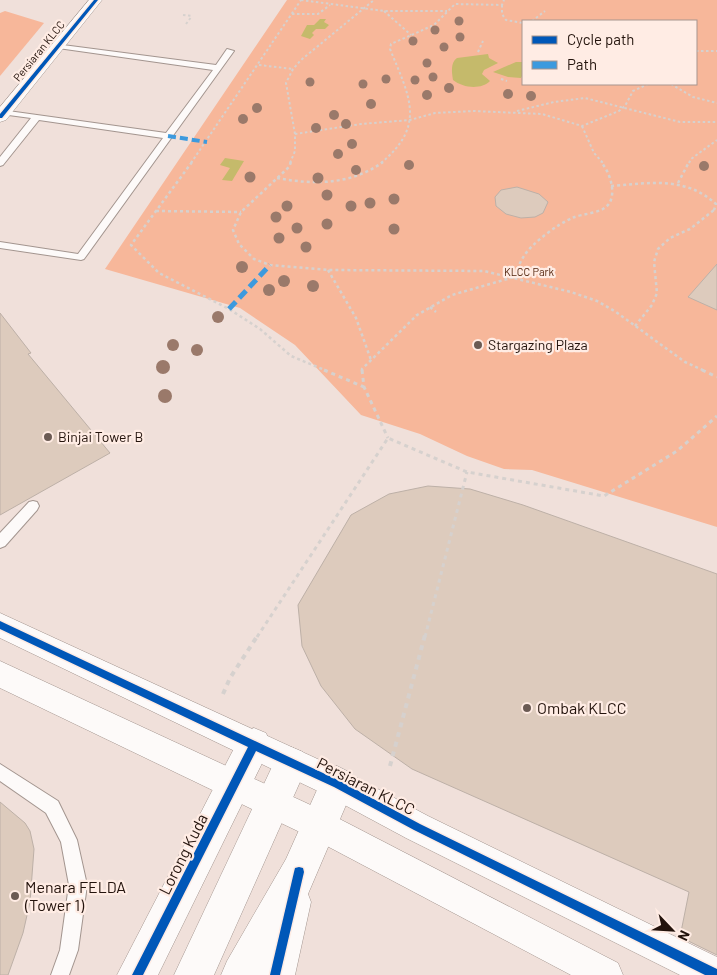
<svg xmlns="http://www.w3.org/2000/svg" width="717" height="975" viewBox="0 0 717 975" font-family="Barlow,sans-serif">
	<rect width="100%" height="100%" fill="#f0e0da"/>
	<!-- green -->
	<g fill="#f7b79a" fill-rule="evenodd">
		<path d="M287 0H717V527L532 470 504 469 467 456 420 434 361 415 295 345 240 308 105 269ZM523 21H696V84H523Z"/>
		<path d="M5 11 44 23 0 76V13Z"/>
	</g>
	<!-- water -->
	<g fill="#c5ba6b">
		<path d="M320 19H326L324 22 329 25 325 29H316L312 33 314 35 310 39 301 36 307 25H314Z"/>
		<path d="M488 54 489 58 498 63 484 70 482 74 490 81C481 90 463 88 453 80 452 73 450 63 457 58Z"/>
		<path d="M516 62H523V74L521 78 508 77 493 72Z"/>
		<path d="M225 158 244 161 232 181 222 180 230 168 220 165Z"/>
	</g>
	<!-- building -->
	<g fill="#ddcbbd" stroke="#bdb0a7">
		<path d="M517 187 539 194 548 202 543 213 535 217 521 218 506 214 496 206 495 197 501 190Z"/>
		<path d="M717 264V310L688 297Z"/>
		<path d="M0 313 31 353 28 354 110 453 0 515Z"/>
		<path d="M428 486 470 489 523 505 717 574V955L680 937 689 892 412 769 355 729 321 686 302 646 298 605 351 515 389 494Z"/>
		<path d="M0 802 25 823 30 831 34 849 30 902 23 933 8 975H0Z"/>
	</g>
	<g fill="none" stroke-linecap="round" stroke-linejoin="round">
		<defs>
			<g id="service">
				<path d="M55 44 216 65 227 49 234 51 84 259 81 260 0 248V242L78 254 163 138 39 120 3 165 0 166V157L31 118 1 114V110L166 133 213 70 58 48 54 46Z"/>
				<path d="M33 501 37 502 39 506 37 510 5 546 0 548V533L29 502Z"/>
				<path d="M0 764 58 801 77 840 87 885 78 950 69 975H51L60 950 69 885 61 842 46 813 0 781Z"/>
			</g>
			<g id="minor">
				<path d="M89 0H102L6 120 0 122V107Z"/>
				<path d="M0 613 348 773 428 816 717 957V975H680L406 838 326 795 0 638Z"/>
				<path d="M0 661 330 814 618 963 623 975H571L308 836 0 688Z"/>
			</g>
			<g id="tertiary">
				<path d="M254 728 266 733 271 745 158 975H117L242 733Z"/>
				<path d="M291 747 303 752 308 764 214 975H174L279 752Z"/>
				<path d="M337 766 349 772 355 784 308 894 311 902 295 975H221L227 961 286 859 325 772Z"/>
			</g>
		</defs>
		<!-- service casing -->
		<use href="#service" stroke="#a3958f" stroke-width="2"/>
		<!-- minor casing -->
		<use href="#minor" stroke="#a3958f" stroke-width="1"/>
		<!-- tertiary casing -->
		<use href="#tertiary" stroke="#a3958f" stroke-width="1"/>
		<!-- path-far3 -->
		<g stroke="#d6d1ce" stroke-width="2" stroke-dasharray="2.5 2.5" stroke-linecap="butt">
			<path d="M301 0 384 11H447"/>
			<path d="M502 5V14L506 20 523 23"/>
			<path d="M384 11 411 35"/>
			<path d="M292 14H318L330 5"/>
			<path d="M183 15 192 16"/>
			<path d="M532 21 545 11"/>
			<path d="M186 24 192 16"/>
			<path d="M696 51H717"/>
			<path d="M478 52 483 41"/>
			<path d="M259 65 293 69"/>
			<path d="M501 79 507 81"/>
			<path d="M671 84 693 97 717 103"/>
			<path d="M517 111 554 102 585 98 680 122H717"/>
			<path d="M582 126 594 153 603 163"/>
			<path d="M295 134 361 124 410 120 435 113 473 111 542 114 582 126 619 111 625 106 633 91 648 84"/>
			<path d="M191 163 301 0"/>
			<path d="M290 163 295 151V134L286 83 293 69 301 60 374 0"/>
			<path d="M381 163C427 125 409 96 390 49L391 44 434 25 455 4 502 5 504 0"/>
			<path d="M689 163 691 159 717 140"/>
		</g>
		<!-- path-far2 -->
		<g stroke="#d6d1ce" stroke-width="2.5" stroke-dasharray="3 3" stroke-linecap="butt">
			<path d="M192 162 131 245 159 273 229 309 260 329 291 356 327 371"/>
			<path d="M291 162 289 167 241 212 233 230 239 244 254 259 270 265 328 270 484 271 571 292 597 301 616 312 685 362 705 371"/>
			<path d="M277 178C314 185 351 185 383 162"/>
			<path d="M678 183 689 162"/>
			<path d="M611 186C650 183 685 176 716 204L714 210 717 211"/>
			<path d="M156 211 241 212"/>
			<path d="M328 270 356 318 371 360"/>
			<path d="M430 307 436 312"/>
			<path d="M635 326 652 305 657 293 654 262 658 249 670 238 690 229 714 210"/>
			<path d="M362 371V369L417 315 452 295 514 277C517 270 520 262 524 256 532 243 558 224 572 218 583 213 604 214 610 202 616 190 609 171 601 162"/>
		</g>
		<!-- path-far1 -->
		<g stroke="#d6d1ce" stroke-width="3" stroke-dasharray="4 4" stroke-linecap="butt">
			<path d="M324 370 364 387"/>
			<path d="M362 370 364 387 388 438"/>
			<path d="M702 370 717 377"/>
			<path d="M257 637 388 438 467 472 604 496 677 451 717 416"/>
			<path d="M425 637 467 472"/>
		</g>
		<!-- path -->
		<g stroke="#d6d1ce" stroke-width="4" stroke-dasharray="5 5" stroke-linecap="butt">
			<path d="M223 694 230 678 258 635"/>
			<path d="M390 766 425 635"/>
		</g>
		<!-- service -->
		<use href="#service" fill="#fdfaf9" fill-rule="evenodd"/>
		<!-- minor -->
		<use href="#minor" fill="#fdfaf9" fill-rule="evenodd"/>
		<!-- tertiary -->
		<use href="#tertiary" fill="#fdfaf9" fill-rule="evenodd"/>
		<!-- quiet-far1 -->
		<path stroke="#3c9ade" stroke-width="4" stroke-dasharray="8 4" stroke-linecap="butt" d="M168 136 207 142"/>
		<!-- quiet -->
		<path stroke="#3c9ade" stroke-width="5" stroke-dasharray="10 5" stroke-linecap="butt" d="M229 309 270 265"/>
		<defs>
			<g id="cycleway">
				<path d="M94 0H98L2 118H0V114Z"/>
				<path d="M0 621 340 781 420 824 717 969V975H705L414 830 334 787 256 751 143 975H132L248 747 0 629Z"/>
				<path d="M299 867 303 868 304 872 280 975H270L294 872 295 868Z"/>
			</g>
		</defs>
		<!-- cycleway casing -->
		<use href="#cycleway" stroke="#ffece4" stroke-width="3"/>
		<!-- cycleway -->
		<use href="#cycleway" fill="#0057b8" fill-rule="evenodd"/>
	</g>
	<!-- trees -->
	<g fill="#9a796a">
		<circle cx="459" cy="21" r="4.5"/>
		<circle cx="435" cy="30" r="4.5"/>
		<circle cx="460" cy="37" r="4.5"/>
		<circle cx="413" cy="41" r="4.5"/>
		<circle cx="444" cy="47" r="4.5"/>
		<circle cx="427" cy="63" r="4.5"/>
		<circle cx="433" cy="77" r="4.5"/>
		<circle cx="386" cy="79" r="4.5"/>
		<circle cx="415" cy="80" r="4.5"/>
		<circle cx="310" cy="82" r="4.5"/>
		<circle cx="363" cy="84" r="4.5"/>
		<circle cx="449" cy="88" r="5"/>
		<circle cx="508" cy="94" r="5"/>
		<circle cx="427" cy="95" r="5"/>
		<circle cx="531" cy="96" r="5"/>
		<circle cx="371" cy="104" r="5"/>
		<circle cx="257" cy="108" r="5"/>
		<circle cx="334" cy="115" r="5"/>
		<circle cx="243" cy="119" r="5"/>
		<circle cx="346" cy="124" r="5"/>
		<circle cx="316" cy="128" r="5"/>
		<circle cx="352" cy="144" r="5"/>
		<circle cx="338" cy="154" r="5"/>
		<circle cx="409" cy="165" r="5"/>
		<circle cx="704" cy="166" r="5"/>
		<circle cx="356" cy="170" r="5"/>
		<circle cx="250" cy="177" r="5.5"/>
		<circle cx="318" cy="178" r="5.5"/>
		<circle cx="327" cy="195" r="5.5"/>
		<circle cx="394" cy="199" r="5.5"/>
		<circle cx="370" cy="203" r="5.5"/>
		<circle cx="287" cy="206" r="5.5"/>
		<circle cx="351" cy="206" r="5.5"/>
		<circle cx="276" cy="217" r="5.5"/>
		<circle cx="327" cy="224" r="5.5"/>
		<circle cx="297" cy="228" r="5.5"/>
		<circle cx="394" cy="229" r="5.5"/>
		<circle cx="279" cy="238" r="5.5"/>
		<circle cx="306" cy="247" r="5.5"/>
		<circle cx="242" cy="267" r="6"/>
		<circle cx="284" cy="281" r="6"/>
		<circle cx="313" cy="286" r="6"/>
		<circle cx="269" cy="290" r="6"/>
		<circle cx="218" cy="317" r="6"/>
		<circle cx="173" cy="345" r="6"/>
		<circle cx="197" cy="350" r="6"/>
		<circle cx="163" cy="367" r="7"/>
		<circle cx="165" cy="396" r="7"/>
	</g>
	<!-- markers -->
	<g fill="#6b5b54" stroke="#ffece4" stroke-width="2">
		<circle cx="478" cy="345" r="5"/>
		<circle cx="48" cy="437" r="5"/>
		<circle cx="527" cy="708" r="5"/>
		<circle cx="15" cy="896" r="5"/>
	</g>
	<g text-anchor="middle" stroke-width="4.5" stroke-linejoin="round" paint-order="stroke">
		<!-- far-street labels -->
		<g font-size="11" fill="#23130c" stroke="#ffece4">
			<text transform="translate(39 51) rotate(-51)" y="4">Persiaran KLCC</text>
		</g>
		<!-- far-park labels -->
		<g font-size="11" fill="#53250e" stroke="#ffece4">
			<text x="529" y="276">KLCC Park</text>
		</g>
		<!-- poi labels -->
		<g font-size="14" fill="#23130c" stroke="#ffece4" text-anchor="start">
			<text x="488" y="350">Stargazing Plaza</text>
			<text x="58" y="442">Binjai Tower B</text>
		</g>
		<!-- near-poi labels -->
		<g font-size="16" fill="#23130c" stroke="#ffece4" text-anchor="start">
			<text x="537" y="714">Ombak KLCC</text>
			<text x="25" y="893">Menara FELDA<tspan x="25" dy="18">(Tower 1)</tspan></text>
		</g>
		<!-- near-street labels -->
		<g font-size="16" fill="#23130c" stroke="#ffece4">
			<text transform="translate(366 786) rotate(27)" y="6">Persiaran KLCC</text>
			<text transform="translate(183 854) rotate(-63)" y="6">Lorong Kuda</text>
		</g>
	</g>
	<!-- legend -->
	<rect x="522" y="20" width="175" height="65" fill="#ffece4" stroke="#a7958e"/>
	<rect x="532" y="36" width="25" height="8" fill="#0057b8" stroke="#a7958e"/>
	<text x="567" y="45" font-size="15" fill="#23130c">Cycle path</text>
	<rect x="532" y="61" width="25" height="8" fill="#3c9ade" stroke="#a7958e"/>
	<text x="567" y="70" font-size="15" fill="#23130c">Path</text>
	<!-- north arrow -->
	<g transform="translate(672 930) rotate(115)" stroke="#ffece4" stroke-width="4" paint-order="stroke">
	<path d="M0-4L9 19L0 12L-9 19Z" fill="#23130c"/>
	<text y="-8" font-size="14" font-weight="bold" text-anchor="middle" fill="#23130c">N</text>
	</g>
</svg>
